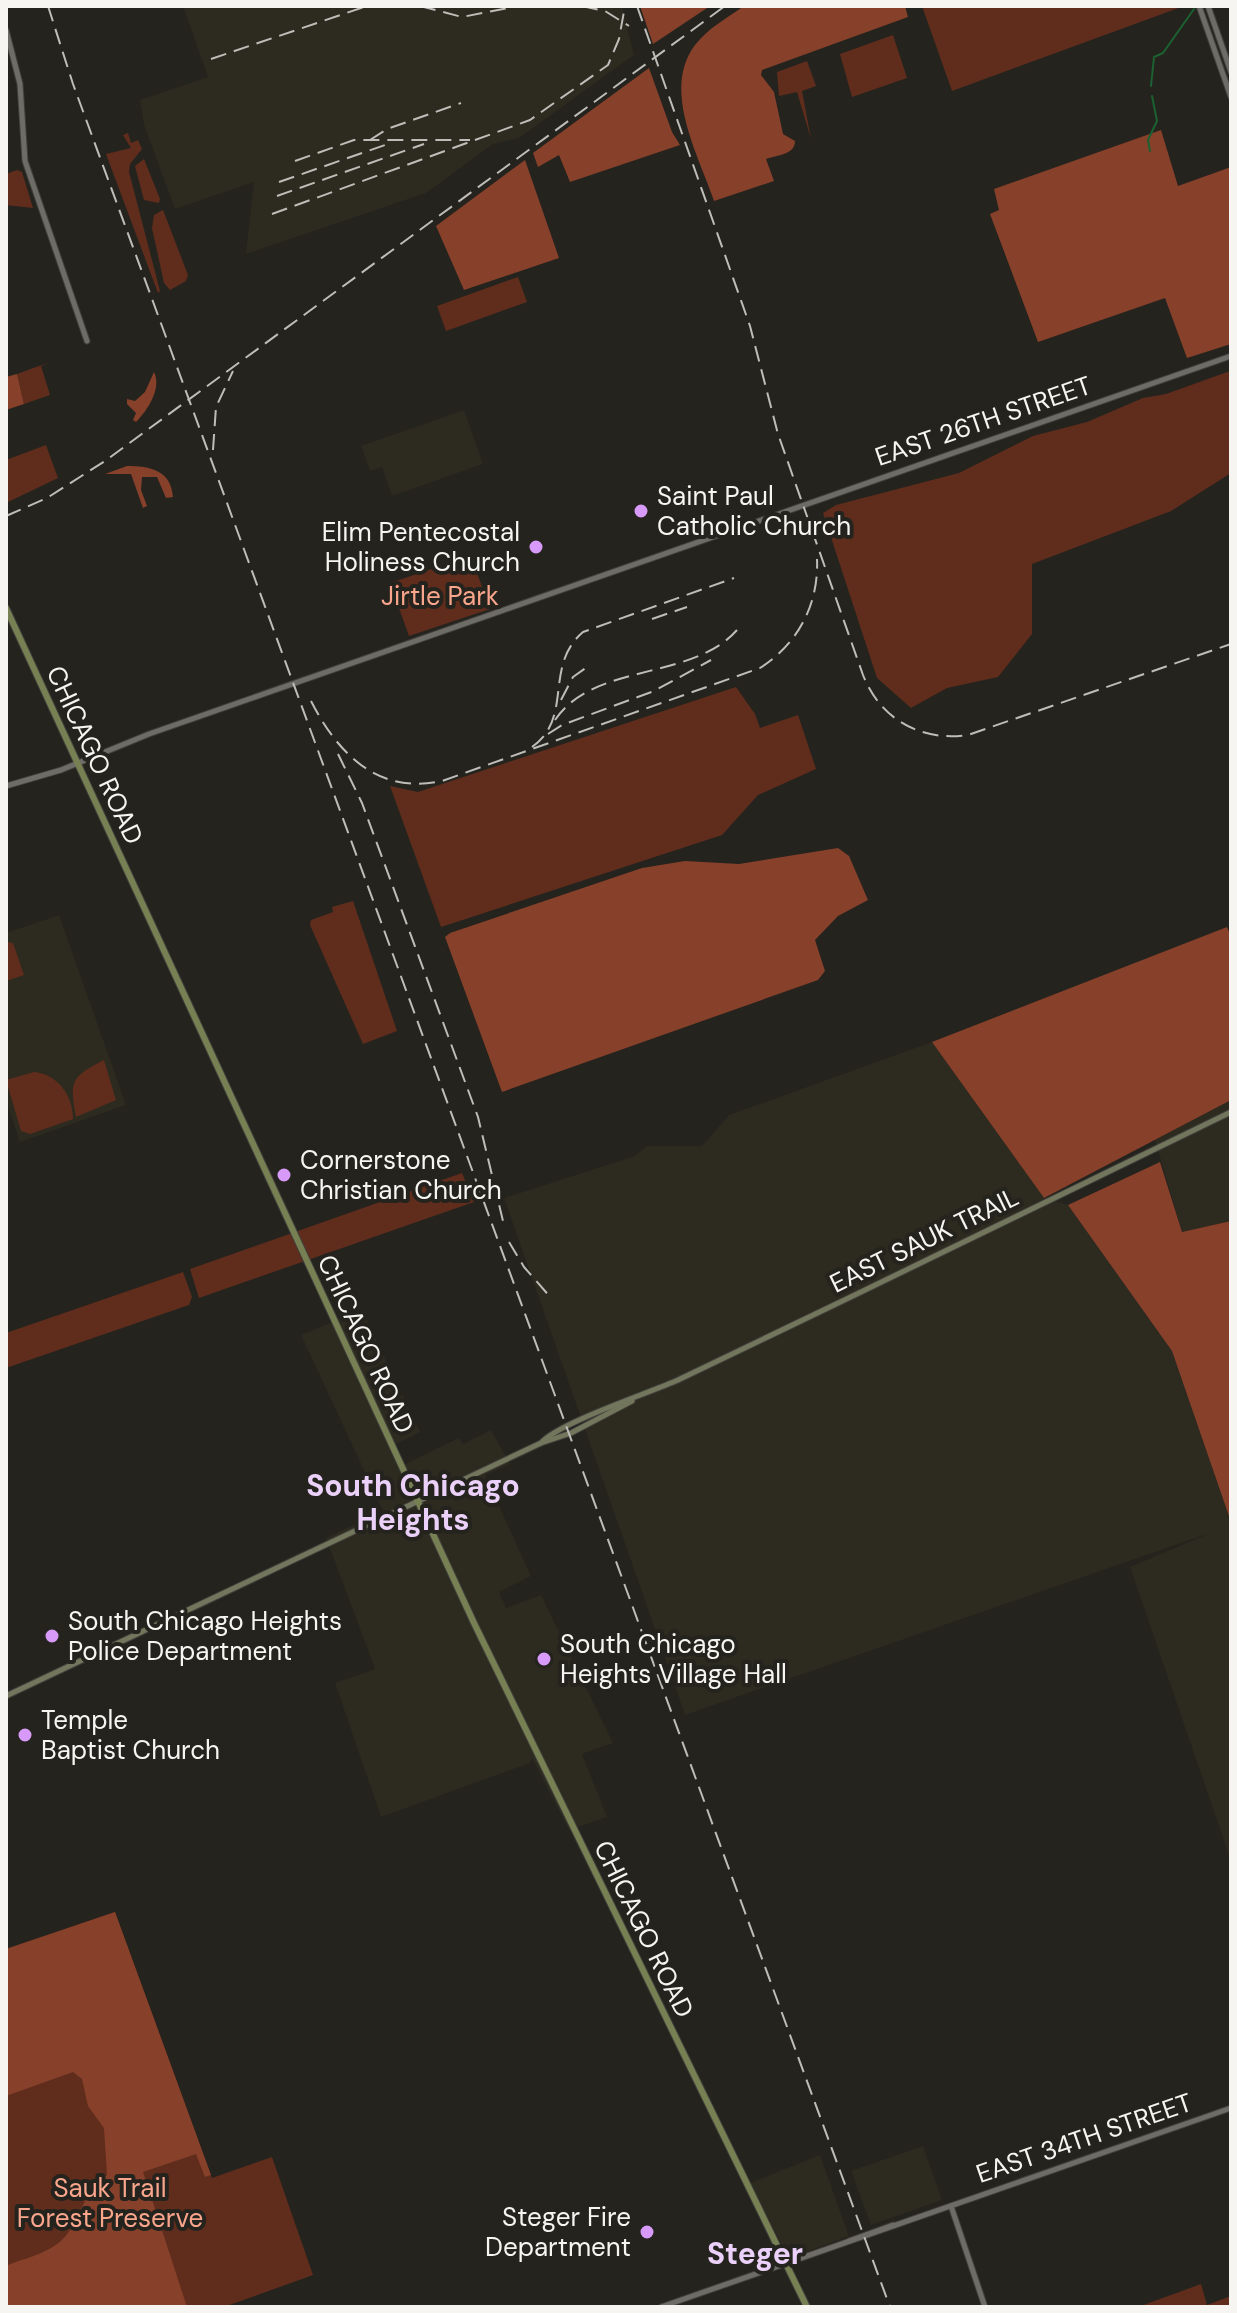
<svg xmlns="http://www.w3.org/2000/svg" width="1237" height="2313" viewBox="0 0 1237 2313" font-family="'DM Sans',sans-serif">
	<rect width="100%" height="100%" fill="#24231e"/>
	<!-- built -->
	<g fill="#2d2a1f">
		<path d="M183 6H622L634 55 519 138 493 144 426 193 246 254 254 182 175 209 144 125 140 100 208 77Z"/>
		<path d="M464 410 483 464 392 496 382 467 370 471 361 446Z"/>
		<path d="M59 915 126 1105 20 1142 6 1101V933Z"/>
		<path d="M932 1042 1044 1198 1068 1205 1172 1351 1231 1522V1861L1130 1567 1210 1533 685 1715 504 1198 635 1156 647 1146H702L729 1115Z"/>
		<path d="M1231 1100V1221L1182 1232 1155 1140Z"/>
		<path d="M362 1310 420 1432 396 1444 405 1464 459 1438 463 1444 491 1430 510 1464 485 1475 531 1576 499 1592 506 1608 541 1595 613 1743 582 1754 607 1817 569 1830 532 1758 530 1763 381 1817 335 1683 375 1669 326 1538 383 1511 301 1335Z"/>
		<path d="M923 2146 942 2200 871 2225 851 2171Z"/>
		<path d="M820 2155 849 2236 789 2258 750 2183Z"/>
	</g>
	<!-- green -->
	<g fill="#602d1d">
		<path d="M922 6H1184L952 91Z"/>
		<path d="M893 35 907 78 852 97 840 54Z"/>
		<path d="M807 61 816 86 802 91 811 139 797 92 779 96 777 72Z"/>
		<path d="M128 133 131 143 138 140 142 149 130 164 129 172 160 291 158 293 106 154 131 148 123 135Z"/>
		<path d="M144 159 160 199 159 203 144 200 135 166Z"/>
		<path d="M17 170 22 172 33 208 6 205V174Z"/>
		<path d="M163 210 188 275 186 281 170 290 164 283 152 228 154 215Z"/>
		<path d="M518 277 527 302 446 331 437 306Z"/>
		<path d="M50 362 41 366 50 395 24 404 17 374Z"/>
		<path d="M1230 371 1231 473 1171 511 1032 564V634L998 677 947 688 911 708 877 678 823 513 836 505 959 473 1033 436 1087 422 1143 398 1166 394Z"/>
		<path d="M46 445 58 478 6 503V460Z"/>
		<path d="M471 556 490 609 409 636 390 583Z"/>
		<path d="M736 687 755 714 760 728 798 715 816 769 758 795 722 835 441 927 390 786 418 792Z"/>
		<path d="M353 901 397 1031 363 1044 310 925 311 920 333 912 332 907Z"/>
		<path d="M6 942 13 943 24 975 6 981Z"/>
		<path d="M104 1060 116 1100 76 1117C69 1081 71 1077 104 1060Z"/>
		<path d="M34 1072C58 1074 73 1096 73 1119L30 1134 21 1131 6 1080Z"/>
		<path d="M462 1173 474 1202 199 1298 190 1269Z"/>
		<path d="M183 1272 192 1297 189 1305 6 1368V1333Z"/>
		<path d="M115 1912 212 2178 272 2157 313 2275 224 2307H6V1949Z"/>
		<path d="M1201 2284 1207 2305 1231 2296V2307H1138Z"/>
	</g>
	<!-- forest -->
	<g fill="#87402a">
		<path d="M640 6H710L653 44Z"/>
		<path d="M744 6H905L908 17 762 70 761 75 774 92 783 134 795 141C795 155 777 155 766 159L774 181 714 201C699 156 661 90 695 45 708 28 727 18 744 6Z"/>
		<path d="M649 68 672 132 680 145 570 182 559 155 538 167 533 153Z"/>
		<path d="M1161 130 1178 186 1231 167V344L1187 358 1165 298 1038 342 990 214 999 210 994 189Z"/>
		<path d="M525 160 559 258 464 290 436 226Z"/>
		<path d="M154 372C162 388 148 410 136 422L133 420 136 413 127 404V399L135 401 145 392Z"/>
		<path d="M17 374 24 404 6 410V377Z"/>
		<path d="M127 466C150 466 171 470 173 497L166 498 157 477H142L141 490 147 506 143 508 131 474H105Z"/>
		<path d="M838 848 849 856 868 900 838 916 815 940 825 971 818 980 502 1092 445 937 450 933 642 868 685 861 739 864Z"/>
		<path d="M1227 927 1231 937V1100L1044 1198 932 1042Z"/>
		<path d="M1160 1162 1182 1232 1231 1221V1522L1172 1351 1068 1205Z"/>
		<path d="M115 1912 211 2175 205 2177 196 2154 143 2172 187 2307H6V2266C27 2257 54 2253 68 2233 82 2213 85 2190 107 2175L104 2128 88 2106 82 2079 73 2072 6 2096V1949Z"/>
	</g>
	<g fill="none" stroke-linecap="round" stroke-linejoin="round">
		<!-- stream -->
		<g stroke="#1c6131" stroke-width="2">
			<path d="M1151 86 1154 57 1163 53 1194 9"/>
			<path d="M1150 151 1148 140 1157 121 1152 96"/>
		</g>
		<defs>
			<g id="tertiary">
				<path d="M1199 6 1231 97"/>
				<path d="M1208 6 1231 72"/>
				<path d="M6 30 20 84 25 161 87 341"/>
				<path d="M6 786 61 770 149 734 1231 356"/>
				<path d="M951 2206 985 2307"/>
				<path d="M849 2241 893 2225"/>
				<path d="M661 2307 1231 2108"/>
			</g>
			<g id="secondary">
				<path d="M541 1443 571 1433 632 1401"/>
				<path d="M6 1696 541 1443C558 1423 649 1393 678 1380 863 1292 1047 1201 1231 1112"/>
			</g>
			<path id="primary" d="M6 608 474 1623 807 2307"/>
		</defs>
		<!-- tertiary casing -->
		<use href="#tertiary" stroke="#413f3b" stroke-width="7"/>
		<!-- secondary casing -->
		<use href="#secondary" stroke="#413f3b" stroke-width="7"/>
		<!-- primary casing -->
		<use href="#primary" stroke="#413f3b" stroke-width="8"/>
		<!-- tertiary -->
		<use href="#tertiary" stroke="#6e6c66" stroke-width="5"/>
		<!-- secondary -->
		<use href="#secondary" stroke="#72765c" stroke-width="5"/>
		<!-- primary -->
		<use href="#primary" stroke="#768053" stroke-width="6"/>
		<!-- rail -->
		<g stroke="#bebdb9" stroke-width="2" stroke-dasharray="16 8" stroke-linecap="butt">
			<path d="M48 6 73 84 890 2307"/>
			<path d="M420 6 462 17 518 6"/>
			<path d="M582 6 605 11 629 26"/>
			<path d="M637 6 750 326 778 434 863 675C880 719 921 742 968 735L1231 644"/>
			<path d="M211 59 367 6"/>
			<path d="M370 140 387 129 461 103"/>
			<path d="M295 161 354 140H470"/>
			<path d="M279 182 385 145"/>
			<path d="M277 196 424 144"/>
			<path d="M272 214 530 120 608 65 619 39 625 6"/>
			<path d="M213 450 216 407 233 371"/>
			<path d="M6 516 47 498 105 461 725 6"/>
			<path d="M652 619 687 607"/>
			<path d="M561 700 573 677 587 667"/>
			<path d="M311 701C338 754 378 795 442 781L760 668C798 644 819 604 817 559"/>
			<path d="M555 720C594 662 692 681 737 630"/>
			<path d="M548 734 562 725 654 691 711 660"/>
			<path d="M532 747C574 718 543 666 583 632L734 578"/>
			<path d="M338 754 362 803 478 1117 503 1221"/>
			<path d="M509 1242 524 1267 552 1299"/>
		</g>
	</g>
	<!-- markers -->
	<g fill="#d89af8" stroke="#24231e" stroke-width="3">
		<circle cx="641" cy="511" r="8"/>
		<circle cx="536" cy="547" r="8"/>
		<circle cx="284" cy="1175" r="8"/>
		<circle cx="52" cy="1636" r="8"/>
		<circle cx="544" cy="1659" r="8"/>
		<circle cx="25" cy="1735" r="8"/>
		<circle cx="647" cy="2232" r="8"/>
	</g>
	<g text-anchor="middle" stroke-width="8" stroke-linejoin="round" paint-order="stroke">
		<!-- street labels -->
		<g font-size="26" fill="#f6f5f1" stroke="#24231e">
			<text transform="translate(983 421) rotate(-19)" y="9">EAST 26TH STREET</text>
			<text transform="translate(95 755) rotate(65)" y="9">CHICAGO ROAD</text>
			<text transform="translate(924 1240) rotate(-26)" y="9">EAST SAUK TRAIL</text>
			<text transform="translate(366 1344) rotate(65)" y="9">CHICAGO ROAD</text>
			<text transform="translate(644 1929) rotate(64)" y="9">CHICAGO ROAD</text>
			<text transform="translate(1084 2138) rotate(-19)" y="9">EAST 34TH STREET</text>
		</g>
		<!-- poi labels -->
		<g font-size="26" fill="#f6f5f1" stroke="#24231e" text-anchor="start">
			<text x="657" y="505">Saint Paul<tspan x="657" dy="30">Catholic Church</tspan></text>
			<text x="520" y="541" text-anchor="end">Elim Pentecostal<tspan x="520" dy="30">Holiness Church</tspan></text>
			<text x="300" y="1169">Cornerstone<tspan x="300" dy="30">Christian Church</tspan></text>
			<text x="68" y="1630">South Chicago Heights<tspan x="68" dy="30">Police Department</tspan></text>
			<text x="560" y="1653">South Chicago<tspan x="560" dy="30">Heights Village Hall</tspan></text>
			<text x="41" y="1729">Temple<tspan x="41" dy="30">Baptist Church</tspan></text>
			<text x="631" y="2226" text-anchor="end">Steger Fire<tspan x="631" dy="30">Department</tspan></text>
		</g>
		<!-- park labels -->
		<g font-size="26" fill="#faa68c" stroke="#24231e">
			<text x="440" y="605">Jirtle Park</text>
			<text x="110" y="2197">Sauk Trail<tspan x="110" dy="30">Forest Preserve</tspan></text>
		</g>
		<!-- quarter labels -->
		<g font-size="30" font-weight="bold" fill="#ebd1f9" stroke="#24231e">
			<text x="413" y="1496">South Chicago<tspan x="413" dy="34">Heights</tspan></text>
			<text x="755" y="2264">Steger</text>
		</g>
	</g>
	<!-- border -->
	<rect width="1237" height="2313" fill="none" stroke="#f6f5f1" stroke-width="16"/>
</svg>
